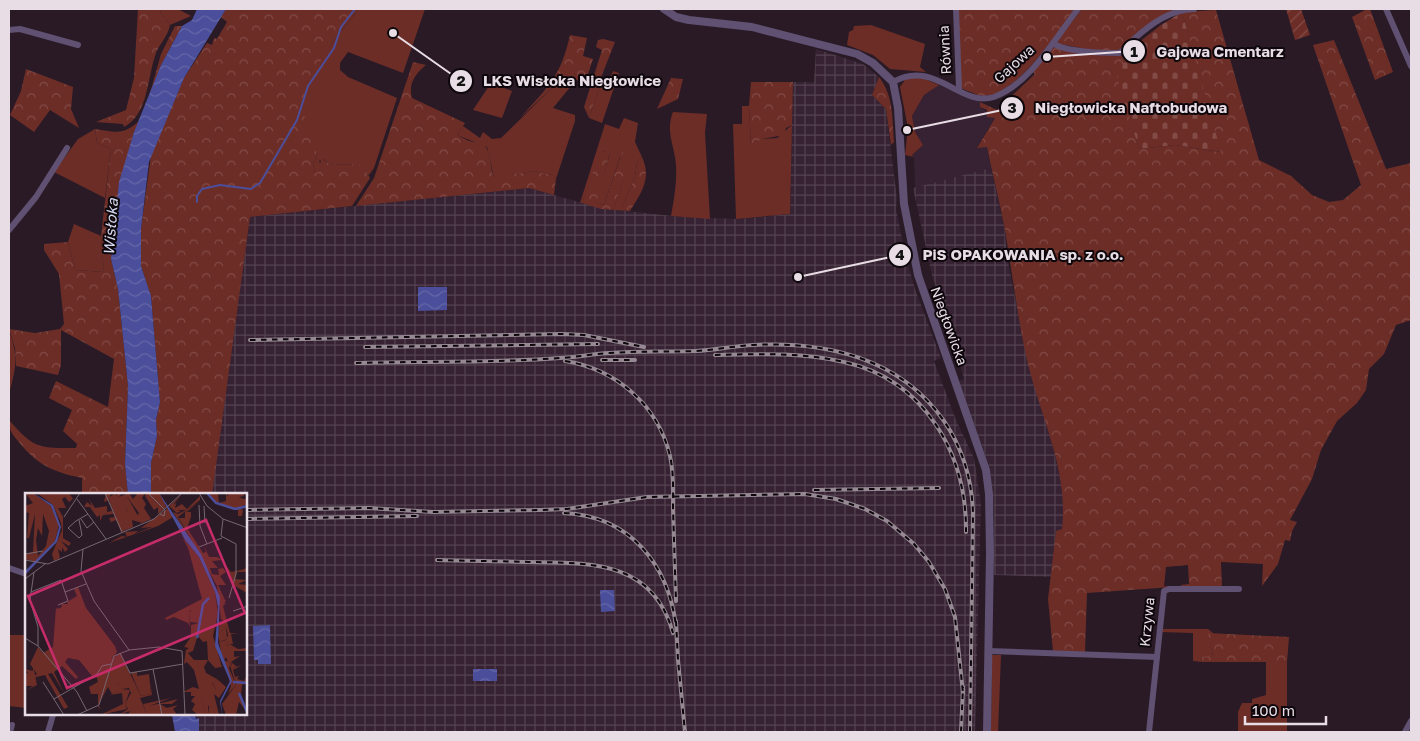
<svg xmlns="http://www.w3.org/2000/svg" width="1420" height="741" viewBox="0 0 1420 741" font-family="'Golos Text',sans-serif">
	<defs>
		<pattern id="industrial-grid" width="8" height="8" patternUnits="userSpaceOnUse" patternTransform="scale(1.25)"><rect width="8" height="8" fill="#362233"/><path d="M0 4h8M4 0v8" fill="none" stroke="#534250"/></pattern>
		<pattern id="forest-crowns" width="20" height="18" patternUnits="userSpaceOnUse" patternTransform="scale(1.25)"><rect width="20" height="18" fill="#6d2d27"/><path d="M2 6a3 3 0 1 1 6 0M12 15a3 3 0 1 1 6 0" fill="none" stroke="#824b46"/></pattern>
		<pattern id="cemetery-stones" width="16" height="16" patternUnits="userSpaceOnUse" patternTransform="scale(1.25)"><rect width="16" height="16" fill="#6d2d27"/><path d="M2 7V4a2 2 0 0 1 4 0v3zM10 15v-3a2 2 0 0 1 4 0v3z" fill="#824b46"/></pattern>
		<pattern id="garden-furrows" width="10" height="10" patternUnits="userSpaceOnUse" patternTransform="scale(1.25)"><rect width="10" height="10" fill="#6d2d27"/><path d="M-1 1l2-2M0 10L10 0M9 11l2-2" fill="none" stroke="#824b46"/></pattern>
		<pattern id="water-waves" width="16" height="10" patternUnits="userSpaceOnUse" patternTransform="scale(1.25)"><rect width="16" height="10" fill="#4b4e9a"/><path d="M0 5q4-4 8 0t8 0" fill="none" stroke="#6567a8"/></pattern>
	</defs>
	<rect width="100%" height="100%" fill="#291a26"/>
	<!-- built -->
	<path fill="#362233" d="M939 85 980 102V107L995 117 977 147H987L991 168 915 188 914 156 912 155 923 145 915 132 912 116 924 95Z"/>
	<!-- industrial -->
	<g fill="url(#industrial-grid)">
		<path d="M816 49 863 64 879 77 872 95 886 109 897 199 896 209 906 258 915 289 941 358 934 361 956 420 974 458 981 503 975 732H199L196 715H246V495H211L250 217 529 188 600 208 681 217 738 219 790 214 793 82H814Z"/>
		<path d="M991 168 1004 225 1008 262 1028 362 1049 431 1063 489 1065 507 1062 529 1056 531 1052 577 994 575V510L990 469 959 381 964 379 932 275 913 188Z"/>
	</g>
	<!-- grass -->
	<g fill="#6d2d27">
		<path d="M161 9H178L191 16 170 25 160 12Z"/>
		<path d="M359 9H425L403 73 348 52 340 63V70L348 77 397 98 374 168 369 175 357 164 331 165 323 159 319 161 321 165 319 173H315L313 163 317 156C312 146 298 120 299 110 300 81 341 31 359 9Z"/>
		<path d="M871 25 925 44 920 67 926 72 890 69 873 55 847 45 849 32 853 30 854 26Z"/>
		<path d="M569 65 573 67 576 80 553 108 575 115V121L556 179 553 175 534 171 494 178 487 147 457 135 463 126 480 138 483 132 492 139 501 138 553 87Z"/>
		<path d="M613 71 619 73 602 123 589 118 600 86 606 89Z"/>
		<path d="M907 77 925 79 939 85 924 95 912 116 915 132 923 145 912 155 914 157 905 155 908 128 900 87Z"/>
		<path d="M491 83 512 91 502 118 473 110Z"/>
		<path d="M742 106H749L751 145 762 139 777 138 792 125 790 214 736 219 733 124H742Z"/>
		<path d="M673 112 707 114 705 133 710 219 671 216C674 199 677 183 676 165 675 146 665 132 673 112Z"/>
		<path d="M624 118 638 123 635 142 642 157 637 162 635 177 622 207H614L624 179 620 157 604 205 595 203 610 154 602 151 582 203H580L605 124 619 129Z"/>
		<path d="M95 129 97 143 111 149 105 198 54 172 78 139Z"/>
		<path d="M74 224 101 236 104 272 75 270 68 242Z"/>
		<path d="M9 331C19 357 16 368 9 394Z"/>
		<path d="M1160 629H1208L1214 634H1209L1213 657H1201L1202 662 1193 661V633L1160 632Z"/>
		<path d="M9 635H26V708L9 706Z"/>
		<path d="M992 655H1001L998 732H991Z"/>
		<path d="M1266 662H1287V732H1238V712L1242 703H1252V699L1266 695Z"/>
	</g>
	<!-- forest -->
	<g fill="url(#forest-crowns)">
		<path d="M138 9H161L160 12 170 25C168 36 160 43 156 53 147 77 149 114 124 127L123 124 96 122 126 110 134 78Z"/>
		<path d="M226 9H359C333 40 310 71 299 111L308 120 317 156 313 163 315 173 319 172 321 158 331 165 357 164 363 166 370 178 352 206 250 217 212 495H151V463L157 436 156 420 160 402 151 296 141 266V229L151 155 184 78 207 43 212 45 214 38 217 39 227 22 221 17Z"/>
		<path d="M957 9H1075C1057 32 1016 97 983 96 976 95 968 91 961 88Z"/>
		<path d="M1082 9H1179L1118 50H1091L1055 43Z"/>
		<path d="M1367 9H1370L1393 72 1375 80 1352 17Z"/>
		<path d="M1216 10 1259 160 1291 176 1312 195 1329 202 1343 200 1361 185 1313 45 1334 40 1386 169 1411 163V320L1396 325 1384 354 1369 369 1366 390 1357 403 1337 421 1321 450 1312 479 1290 520 1297 522 1292 531 1290 541 1285 540 1278 564 1262 586 1263 564 1221 562 1222 588H1181V585L1189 584 1188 565 1166 567 1164 586 1172 587 1087 593 1085 652 1053 651 1048 599 1056 531 1062 529C1069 470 1040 416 1027 360 1017 315 1012 270 1004 225 999 199 992 173 987 147L977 148 995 118 987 117V110L980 107V102L997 110 1035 74 1032 71 1054 47 1126 56 1118 77 1139 149 1175 145 1220 152 1182 12Z"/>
		<path d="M175 26H182L161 65 149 97 161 54Z"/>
		<path d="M570 35 587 38 583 56 593 59 585 83 576 80 573 68 569 66 553 87 521 117C548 87 561 76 570 35Z"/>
		<path d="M603 39 615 42 598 85 600 86 589 118 584 107 602 50 596 47 598 40Z"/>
		<path d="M413 62 426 65C415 74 408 84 412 98L465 123 457 135 469 141 484 144C492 154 489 167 494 177L534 171 553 175 556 179 554 195 529 188 356 206 374 178Z"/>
		<path d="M26 69 73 87 71 109 79 128 50 110 34 132 10 115 21 91Z"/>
		<path d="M879 77C894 97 892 118 894 142L891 145 886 109 872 95Z"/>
		<path d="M671 78 683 79 678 99 657 109Z"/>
		<path d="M751 82H793L792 125 786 128 784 135 762 139 751 146 749 106Z"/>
		<path d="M140 120 134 132 111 259 118 289 128 386 125 464 128 495H82V478C53 472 37 465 18 441 12 434 9 430 9 420 34 449 39 448 76 448L77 444 63 431 72 410 49 398 56 381 108 407 114 359 61 330V365L58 375 16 366 15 348 9 329 35 333 60 329 64 324 59 274 44 250V244L68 242 75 270 104 272 101 236 111 149 97 143 95 129C116 132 123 136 140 120Z"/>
		<path d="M601 151 610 153 596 203 604 205 622 152 627 156V171L614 207H622L635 177 637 162 642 157C652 179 641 193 630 211L601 209 582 203Z"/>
		<path d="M1208 633 1289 637 1287 662H1202L1201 657 1213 656Z"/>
	</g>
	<!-- cemetery -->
	<path fill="url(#cemetery-stones)" d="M1182 12 1221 152 1175 145 1139 149 1117 77 1130 46H1134L1161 25Z"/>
	<!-- garden -->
	<path fill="url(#garden-furrows)" d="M1286 9H1301L1310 35 1295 40Z"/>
	<!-- water -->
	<g fill="url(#water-waves)">
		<path d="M197 9H226L184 78 149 162 141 229V266L151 296 160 402 156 420 157 436 151 463V495H128L125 464 128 386 118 289 111 259 119 182 134 132 161 65 182 26 192 20Z"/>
		<path d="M418 287H447V310L418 311Z"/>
		<path d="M600 590H614L615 611 601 612Z"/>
		<path d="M270 625 271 664H258V660H254L253 626Z"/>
		<rect x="473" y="669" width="24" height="12"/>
		<path d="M172 715H195L196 719 199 718V732H175Z"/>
	</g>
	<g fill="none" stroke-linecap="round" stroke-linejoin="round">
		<!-- stream -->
		<path stroke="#4b4e9a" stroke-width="2" d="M197 202V196L202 189 220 185 251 189 260 183 297 120 308 86 334 48 341 27 355 9"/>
		<!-- minor -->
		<g stroke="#605071" stroke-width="6">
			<path d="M956 9 959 89"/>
			<path d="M1386 9 1411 66"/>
			<path d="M9 30 20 29 78 45"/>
			<path d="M1053 43C1064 52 1104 53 1119 53 1125 50 1129 44 1134 39 1152 23 1170 10 1194 9"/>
			<path d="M893 82C934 58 961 108 994 97 1031 83 1055 38 1078 9"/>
			<path d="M9 230 36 197 67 148"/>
			<path d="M9 568 26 574"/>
			<path d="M989 651 1157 657"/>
			<path d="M10 732 12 725"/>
			<path d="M48 732 53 715"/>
			<path d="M1149 732 1164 591 1169 589H1239"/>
			<path d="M1405 732 1411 721"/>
		</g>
		<!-- tertiary -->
		<path stroke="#605071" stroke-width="8" d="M664 9 676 17 689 20 752 27 857 54 873 63 893 82 898 108 904 204 918 275 986 470 989 494 990 553 987 732"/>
		<defs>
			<g id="rail">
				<path d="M250 340 562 334 584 335 644 347"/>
				<path d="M365 347 598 344"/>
				<path d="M715 355C758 354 801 352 844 362 925 380 967 454 966 532"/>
				<path d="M602 360H635"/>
				<path d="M565 361C616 369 658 405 670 456 674 473 673 491 673 509 674 540 675 570 676 601"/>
				<path d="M356 363C424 361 492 363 560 358 577 357 593 354 609 353 638 351 667 352 696 351 715 350 734 346 753 345 826 341 900 358 944 421 963 449 972 480 973 513L970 732"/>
				<path d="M814 490 939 488"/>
				<path d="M246 510 369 508 433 512 540 510 567 509 647 497 805 494 836 499 865 509 887 521 914 544 929 562 945 589 955 617 963 693"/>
				<path d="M564 513C630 516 668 564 676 626"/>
				<path d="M246 519 417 516"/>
				<path d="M437 560C468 561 499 561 529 562 590 563 653 560 673 633"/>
				<path d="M676 621 678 660 685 732"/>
				<path d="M961 732 963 687"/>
			</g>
		</defs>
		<!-- rail casing -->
		<use href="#rail" stroke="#968993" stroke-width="4"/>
		<!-- rail -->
		<use href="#rail" stroke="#0d070c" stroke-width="2" stroke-dasharray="5.5" stroke-linecap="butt"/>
	</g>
	<g text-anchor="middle" stroke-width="4" stroke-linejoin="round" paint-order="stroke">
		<!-- street labels -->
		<g font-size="14" fill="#e8dde5" stroke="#0d070c">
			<text transform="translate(945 50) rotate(-93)" y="5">Równia</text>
			<text transform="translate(1014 64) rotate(-43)" y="5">Gajowa</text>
			<text transform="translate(949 326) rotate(70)" y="5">Niegłowicka</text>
			<text transform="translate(1147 622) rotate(-84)" y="5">Krzywa</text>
		</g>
		<!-- water labels -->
		<g font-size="15" font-style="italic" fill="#d6d9ef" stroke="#0d070c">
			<text transform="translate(111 227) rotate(-86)" y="5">Wisłoka</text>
		</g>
	</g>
	<!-- overview -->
	<g transform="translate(25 493)">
		<rect width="222" height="222" fill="#291a26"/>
		<path d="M0 0H8L26 13 34 31 30 48 12 69 0 66V61L8 59 10 21 4 45H2L4 20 0 19V13L8 10ZM18 21 24 38 21 53 13 63 11 47 13 35 17 43ZM12 0H44L48 6 44 9 40 4 37 6 41 15H33L38 24V45L46 50 44 53 36 48 43 56 40 59 37 54V59L33 56 35 65 29 68 27 61 37 37 36 30 28 12ZM81 0H86L85 4 90 0 92 3V0H97L94 4 104 0 108 6 113 0H120L117 5 123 14 121 11 119 15 126 26 117 30 107 27 108 34 96 39 91 27 86 29 84 25 90 24 84 7 79 9ZM103 5 114 20 113 22 102 18 98 7ZM122 0H134L139 8 141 14 133 21V14L129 17 120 3ZM182 0 193 1 194 10 201 8V0L203 3 204 0H218L219 3 214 4 218 6H222V0V18L220 12 213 15 218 17 217 23H213V17L190 10ZM157 1 148 12 151 10 150 15 157 11 162 16 175 3V7L153 24 167 50 148 19 153 21 161 17H152L156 18 152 20 144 13ZM143 15 148 24 133 33 84 50 97 43 102 44 100 39 113 38 109 41 127 34 116 35ZM198 69 206 79 220 76 222 71V79H212L210 86 222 87 213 91 222 92V100L208 92ZM171 115 177 122 176 132 168 158 163 160 169 167H183L179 174 181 180 192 186 187 190 191 197 183 214 184 222H181L175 204 167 199H158L168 194 174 196 169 177 162 169 159 171 161 157 164 155 159 154 166 144V132L174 130 165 129 164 119ZM201 134 202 146 194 149 199 159 197 164 193 141ZM203 150 213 156 222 155V163V158H209V164L215 163 206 169 212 174 207 175 206 169 204 175 211 192 203 201 206 193 199 167 203 169 200 162ZM8 172 12 192 2 197 8 193H0V181L3 180 0 176 8 178ZM112 179V183L124 181 126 201 116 203 106 180ZM92 188 97 196 105 197 100 211 102 216 75 222 98 211 97 200 85 202 94 198ZM146 205 124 213 153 206 147 211H135L142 215 153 212 148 216 151 220 149 222H122L118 211Z" fill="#6d2d27" fill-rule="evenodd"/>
		<path d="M90 0 93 5H100L97 7 103 5 113 23 106 26 100 13 98 14ZM175 7 162 19H166V24L162 35 178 60 181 59 179 52 184 64H192L198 67 187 68 193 75H185L187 81 194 82 193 76 198 75 201 79 195 83 201 92H193L201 109 198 110H201L198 113 205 140H213L206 141 208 151H202L203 161 199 167 194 149 201 147 203 142 201 134 193 141 195 129 199 128 196 126 192 93 154 25H160V19ZM157 44 174 64 190 99 193 120 188 143 197 174 190 175 183 167 182 148 178 149 173 143 177 125 172 117 164 118 165 134 163 130 149 124 141 127 140 125 177 106 163 55ZM53 94 61 115 90 153 92 159 86 166 95 160 116 203 126 201 125 188 127 202 115 205 122 222H103L105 218 94 222 103 216 100 211 106 200 104 195 97 196 92 189 95 198 87 201 83 194 73 212 76 216 73 214V201H66L64 194 73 189 71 182 67 183 54 167 43 165 40 169 53 184 51 186 37 173 29 179 39 200 27 180 23 181 43 214 39 216 20 182 7 185 12 181 5 171 13 154 18 160 28 154 31 114 32 116 37 114 36 111H43L42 109 52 103 49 96ZM204 169 208 175 217 172 208 177 210 184 214 183 212 186 219 188 222 182V190L217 192 216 202 222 219 214 209 211 222H201L197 211 211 192ZM192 186 201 194 194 205 189 201 194 222H184V211L181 212 180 207 182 206 177 201 175 203 181 222H170H173L167 217 170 211 166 208 170 203H166V199L179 198 185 203 191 197 187 189Z" fill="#6d2d27"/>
		<path d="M69 162 76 170 71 181 59 166Z" fill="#6d2d27"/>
		<path d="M64 6 70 15 82 13V19L87 18 89 21 78 22 75 28V22L72 24 65 14H59L62 9 67 13Z" fill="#6d2d27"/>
		<path d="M8 0 28 12 36 34 32 49 0 82V78L30 48 34 34 26 13ZM134 0 176 61 195 104 193 150 207 188 196 209 197 222 195 208 205 188 190 153 193 114 190 99 174 64 160 47Z" fill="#4b4e9a"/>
		<path fill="none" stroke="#4b4e9a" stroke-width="2.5" d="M182 0 191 10 210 16 223 13M172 145 178 111 184 105M208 189 223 190M214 200 222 219"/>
		<path fill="none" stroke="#756872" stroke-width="1" d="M80 0 97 39M123 0 140 17 139 23 135 21M174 0 182 13 198 26 223 35M52 6 81 46M174 12 175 33 182 51M179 13 180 30M39 24 55 0M56 26 62 35 69 29M198 26 196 43 211 51V81L204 105M54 27 57 42 54 45 43 35 51 28 63 21M174 54 197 45M58 56 56 78 69 108 104 157 134 154 157 158 160 222M0 61 18 58M0 67 23 71 56 57 129 26 157 0M9 79 5 107 13 134V153L52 199 62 218M0 86 20 71M6 99 36 87 43 108 33 112M40 99 61 91M208 118 223 113M0 145 13 153M95 160 105 180 158 171M128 176 137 222M18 189 39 222M29 206 72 181 77 173 86 171M52 222 74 212 89 163 104 157"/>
		<path fill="#c62c69" fill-opacity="0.15" stroke="#c62c69" stroke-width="2.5" d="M181 27 220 120 42 195 3 103Z"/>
		<rect width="222" height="222" fill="none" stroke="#e8dde5" stroke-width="2.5"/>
	</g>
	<!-- callouts -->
	<path fill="none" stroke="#e8dde5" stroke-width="2" d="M1047 57L1134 51M393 33L461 81M907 130L1012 108M798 277L900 255"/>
	<g fill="#e8dde5" stroke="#0d070c" stroke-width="2">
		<circle cx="1047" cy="57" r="5"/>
		<circle cx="393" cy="33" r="5"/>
		<circle cx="907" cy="130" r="5"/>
		<circle cx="798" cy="277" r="5"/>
		<circle cx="1134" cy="51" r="12"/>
		<circle cx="461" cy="81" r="12"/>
		<circle cx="1012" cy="108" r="12"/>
		<circle cx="900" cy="255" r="12"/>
	</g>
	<g font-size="15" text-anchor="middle" font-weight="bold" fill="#111">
		<text x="1134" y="57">1</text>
		<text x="461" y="86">2</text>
		<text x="1012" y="113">3</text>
		<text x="900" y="260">4</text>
	</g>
	<g font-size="15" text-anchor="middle" font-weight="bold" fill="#e8dde5" stroke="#0d070c" stroke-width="4" stroke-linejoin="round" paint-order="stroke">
		<text x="1220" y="57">Gajowa Cmentarz</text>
		<text x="572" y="86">LKS Wisłoka Niegłowice</text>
		<text x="1131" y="113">Niegłowicka Naftobudowa</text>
		<text x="1023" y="260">PiS OPAKOWANIA sp. z o.o.</text>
	</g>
	<!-- border -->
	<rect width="1420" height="741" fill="none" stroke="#e8dde5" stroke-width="20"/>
	<!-- scale -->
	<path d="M1245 716v8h81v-8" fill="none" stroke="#e8dde5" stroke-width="2.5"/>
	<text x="1252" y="716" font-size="15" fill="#e8dde5" stroke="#0d070c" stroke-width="4" paint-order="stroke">100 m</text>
</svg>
